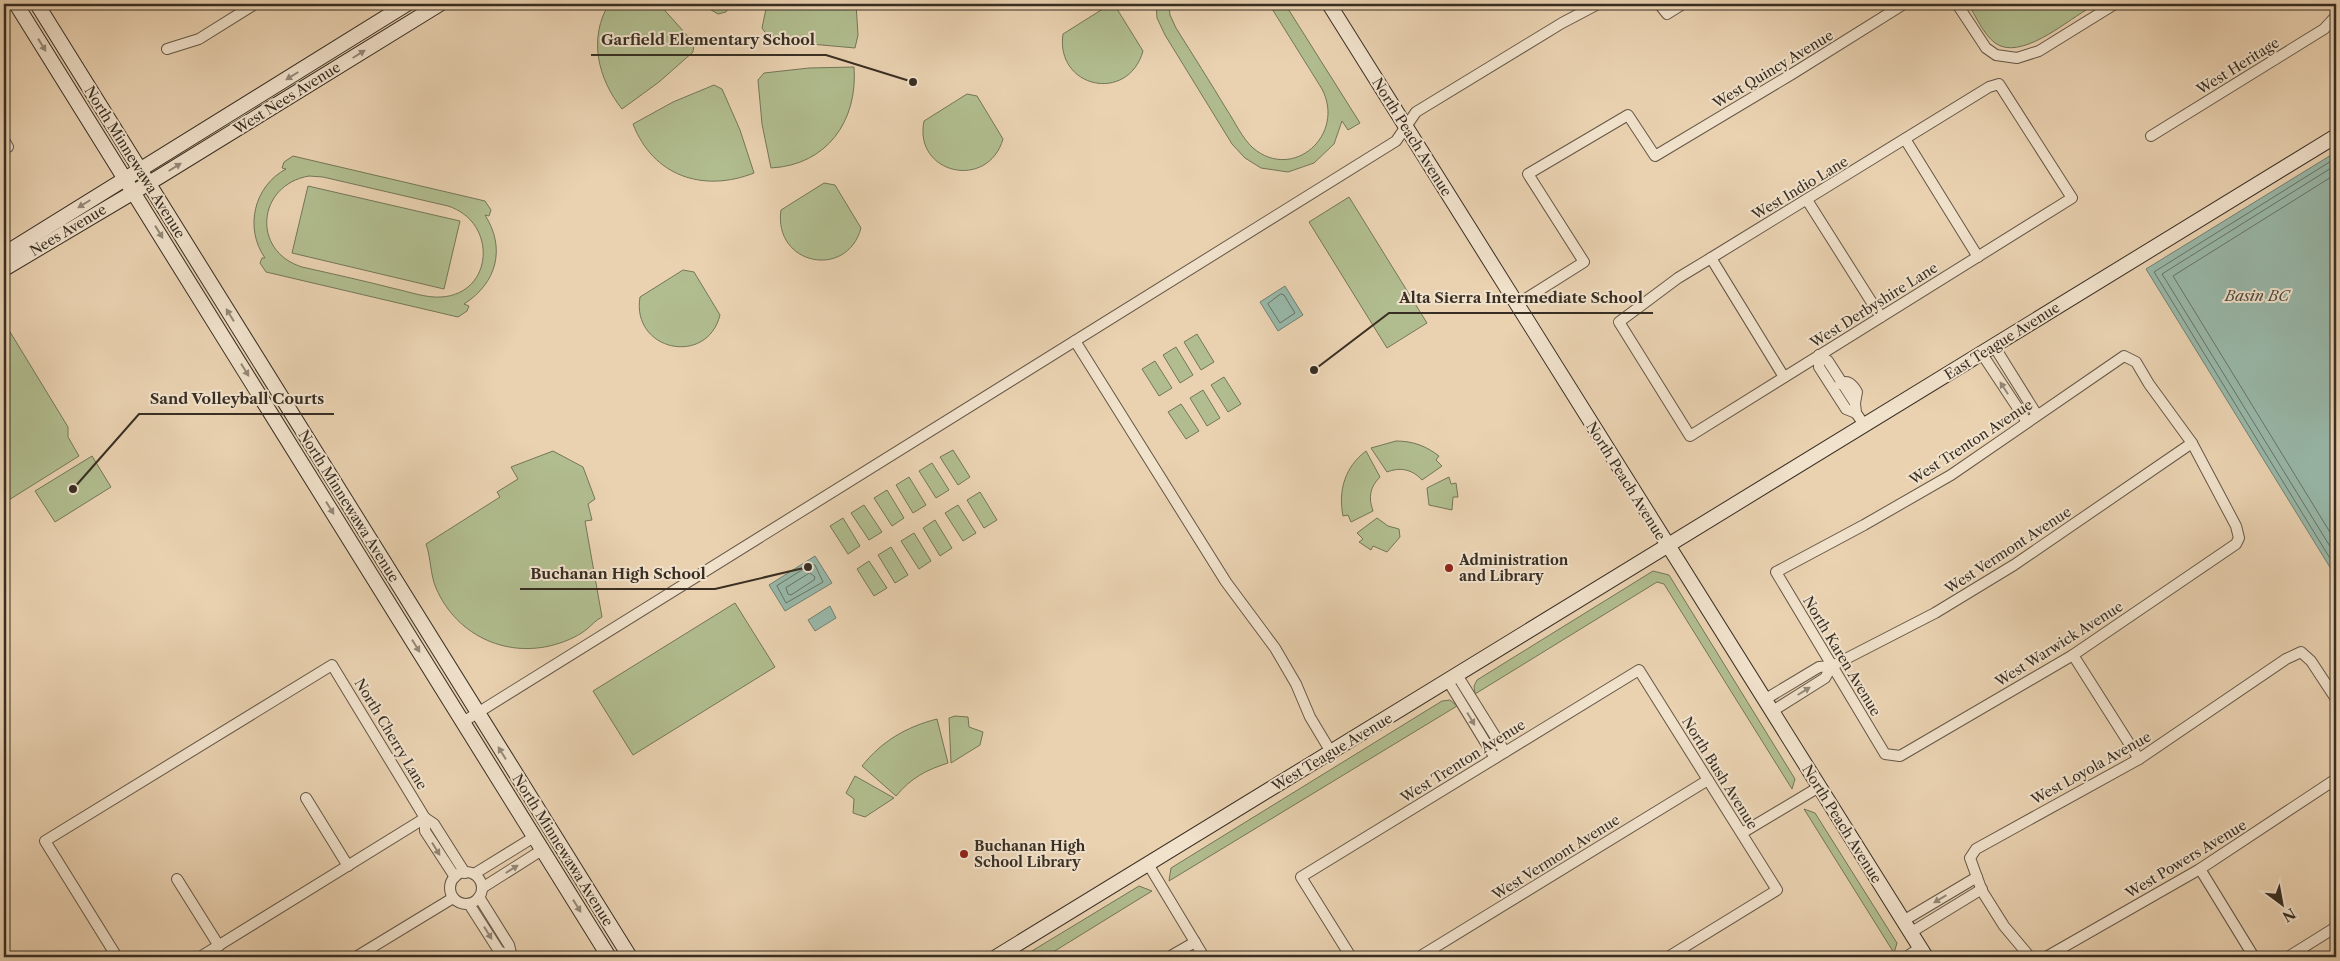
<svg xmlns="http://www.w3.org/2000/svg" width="2340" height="961" viewBox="0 0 2340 961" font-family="'Libre Caslon Text',serif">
	<rect width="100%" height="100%" fill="#ead2b1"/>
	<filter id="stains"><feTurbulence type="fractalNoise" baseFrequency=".004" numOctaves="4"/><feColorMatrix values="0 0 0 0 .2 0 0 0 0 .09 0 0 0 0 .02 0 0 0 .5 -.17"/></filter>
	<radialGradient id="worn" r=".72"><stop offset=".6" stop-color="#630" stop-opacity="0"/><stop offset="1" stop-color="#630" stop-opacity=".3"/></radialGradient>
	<!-- green -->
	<g fill="#b1bd8f" stroke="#747659" fill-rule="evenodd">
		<path d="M609 4H659L694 43 693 52 659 82 622 109C598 79 588 38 609 4Z"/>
		<path d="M701 4H731L726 12 718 14Z"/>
		<path d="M767 4H856L858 35 855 48 811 44 767 35 762 28Z"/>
		<path d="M1156 4H1169L1170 15 1176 28C1193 55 1210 82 1227 110 1235 122 1242 138 1253 148 1293 182 1346 135 1322 89L1269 4H1285L1360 123 1348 130 1342 121 1334 144 1314 163 1288 172 1261 168 1245 158 1232 144 1165 35 1157 18Z"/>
		<path d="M1968 4H2087L2086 10C2064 23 2020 61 1995 43 1983 34 1976 16 1968 4Z"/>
		<path d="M1106 7 1117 9 1143 51C1128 104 1055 88 1063 34Z"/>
		<path d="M854 67C858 121 827 165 771 168L762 124 758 80 764 73 809 68Z"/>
		<path d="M714 85 722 89 740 130 754 173C703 193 653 176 633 124L673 102Z"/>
		<path d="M967 94 977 96 1003 139C988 191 913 174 924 121Z"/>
		<path d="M293 156 485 201 491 210 489 216 485 215C506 248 497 283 464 304L469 306 467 311 458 317 266 272 260 263 262 258H265C244 228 254 186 286 169L282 168 284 162ZM309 176 323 177 448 206C498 222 494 294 441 297 426 298 410 292 396 289 365 281 333 274 302 267 251 251 257 185 309 176Z"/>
		<path d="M824 183 835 185 861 228C847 280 773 265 781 210Z"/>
		<path d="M308 186 460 221 444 289 292 253Z"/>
		<path d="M1349 197 1427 323 1387 348 1309 222Z"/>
		<path d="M683 270 694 272 720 315C707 367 631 351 640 297Z"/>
		<path d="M4 322 68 427V437L79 456 4 503Z"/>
		<path d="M1197 334 1214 362 1201 370 1184 342Z"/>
		<path d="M1176 347 1193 375 1180 383 1163 355Z"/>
		<path d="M1155 361 1172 388 1159 396 1142 369Z"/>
		<path d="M1224 377 1241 404 1228 412 1211 385Z"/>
		<path d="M1203 390 1220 418 1207 426 1190 398Z"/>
		<path d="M1181 404 1199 431 1186 439 1168 412Z"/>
		<path d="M1396 441C1413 441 1426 446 1439 456L1436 460 1442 466 1422 480C1412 469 1400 467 1387 472L1371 448Z"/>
		<path d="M953 450 970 477 958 485 940 457Z"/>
		<path d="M553 451 583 467 595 499 588 504 592 520 585 521 602 617C596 620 593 624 587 629 580 635 569 640 560 643 510 660 457 637 436 588 430 574 431 558 426 544L500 497 497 492 518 479 511 467Z"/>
		<path d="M1366 451 1380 477C1370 487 1368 497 1373 511L1351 522 1348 515 1343 516C1338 490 1345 467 1366 451Z"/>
		<path d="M92 456 111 487 55 522 35 491Z"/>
		<path d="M932 463 949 490 936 498 919 471Z"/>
		<path d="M909 477 926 505 913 513 896 485Z"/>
		<path d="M1449 477 1451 484 1456 483 1458 497H1453L1452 510 1429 505 1427 488Z"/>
		<path d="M887 490 904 518 892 526 874 498Z"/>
		<path d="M980 492 997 520 984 528 967 500Z"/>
		<path d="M864 505 882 532 869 540 851 513Z"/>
		<path d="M958 505 976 533 963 541 945 513Z"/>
		<path d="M843 518 860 546 848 554 830 526Z"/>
		<path d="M1377 518 1388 526 1399 529 1400 537 1387 552 1373 546 1371 550 1359 542 1363 539 1357 533Z"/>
		<path d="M935 520 952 548 940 556 923 528Z"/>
		<path d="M914 533 931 561 919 569 901 541Z"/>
		<path d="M891 547 908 575 895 583 878 555Z"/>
		<path d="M869 561 887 588 874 596 857 569Z"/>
		<path d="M1653 571 1669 575 1795 779 1792 789 1664 584 1657 582 1475 694 1474 686 1477 680Z"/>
		<path d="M735 603 775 667 633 755 593 691Z"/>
		<path d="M1450 700 1457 706 1169 881 1171 868 1442 701Z"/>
		<path d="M955 716 968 717 969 727 983 732 980 745 951 763 949 718Z"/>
		<path d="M937 719 948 763C926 770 911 778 896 796L862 766C882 741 906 727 937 719Z"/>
		<path d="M855 776 894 798 865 817 853 813 854 799 846 793Z"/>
		<path d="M1804 809 1815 813 1897 943 1894 953Z"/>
		<path d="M1139 886 1152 891 1045 957H1022Z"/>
	</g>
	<!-- water -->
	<g fill="#98b8a9" stroke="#728173">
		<path d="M2336 152V577L2146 269Z"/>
		<path d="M1285 286 1303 315 1278 331 1260 302Z"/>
		<path d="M815 556 832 583 785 611 769 585Z"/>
		<path d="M830 606 836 618 815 631 808 620Z"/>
	</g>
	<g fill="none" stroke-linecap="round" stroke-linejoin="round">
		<!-- shore -->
		<g stroke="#687366" stroke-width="1">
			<path d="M2336 158 2154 272 2336 568"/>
			<path d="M2336 165 2162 274 2336 556"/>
			<path d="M2336 174 2173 276 2336 542"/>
			<path d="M1281 294 1284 295 1295 313 1280 323 1268 304Z"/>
			<path d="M812 564 815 565 823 582 786 603 777 586Z"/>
			<path d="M810 573 815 577 814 580 791 595 788 594 786 588Z"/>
		</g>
		<defs>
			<g id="street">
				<path d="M1659 4 1667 14 1683 4"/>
				<path d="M1957 4 1986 48 1996 55 2017 58 2039 51 2115 4"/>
				<path d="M167 49 199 39 255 4"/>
				<path d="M1999 84 2072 198 1690 436 1619 322 1678 278 1711 258 1989 87Z"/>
				<path d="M2151 136 2324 29 2336 16"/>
				<path d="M1905 139 1978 257"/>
				<path d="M4 140 8 147"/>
				<path d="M1807 200 1881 317"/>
				<path d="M1711 258 1784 377"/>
				<path d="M1516 305 1584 262 1528 174 1628 115 1655 156 1792 74 1904 4"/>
				<path d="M1075 341 1226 582 1275 648 1296 684 1310 717 1331 752"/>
				<path d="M1994 346 2037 415"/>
				<path d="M1982 354 2027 422"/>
				<path d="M1819 355 1828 361 1855 403 1856 413 1865 426"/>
				<path d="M1819 355V367L1846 409 1856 413"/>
				<path d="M2124 356 2136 362 2149 384 2192 443 2236 526 2239 538 2236 544 2073 655 1900 756 1885 754 1776 572 1864 525 1951 475Z"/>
				<path d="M1840 384C1848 379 1853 385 1857 392L1855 403"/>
				<path d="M2073 655 2139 759"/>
				<path d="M1457 675 1505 752"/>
				<path d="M1448 681 1495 758"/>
				<path d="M1764 700 1819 667 1832 666 1935 613 2014 565 2192 443"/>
				<path d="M1771 712 1825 678 1832 666"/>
				<path d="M463 722 1396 141 1416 112 1562 23 1598 4"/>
				<path d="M306 798 348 866"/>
				<path d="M425 818V831L455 877"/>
				<path d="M1742 833 1819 787"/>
				<path d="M1148 864 1204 957"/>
				<path d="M2200 869 2254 957"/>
				<circle cx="466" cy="888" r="16"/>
				<path d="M474 874 534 837"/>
				<path d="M177 879 219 946"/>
				<path d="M482 888 542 850"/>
				<path d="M479 897 509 945 512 957"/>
				<path d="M469 904 499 951 511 957"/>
				<path d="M1903 921 1977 877"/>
				<path d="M1910 933 1982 889"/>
				<path d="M117 957 45 841 332 665 425 818 434 824 465 873"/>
				<path d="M200 957 425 818"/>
				<path d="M356 957 453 898"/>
				<path d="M1169 957 1195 942"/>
				<path d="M1351 957 1301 877 1639 670 1777 890 1668 957"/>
				<path d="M1419 957 1708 780"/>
				<path d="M1906 957 1920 948"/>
				<path d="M2030 957 2004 926 1982 891 1970 858 1976 849 2139 759 2286 659 2301 652 2311 661 2336 699"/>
				<path d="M2046 957 2200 869 2336 779"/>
				<path d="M2288 957 2336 927"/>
			</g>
			<g id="secondary">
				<path d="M16 4 609 957"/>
				<path d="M37 4 630 957"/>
				<path d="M1329 4 1926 957"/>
				<path d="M4 254 407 4"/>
				<path d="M4 269 159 177 440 4"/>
				<path d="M996 957 2336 136"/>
			</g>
		</defs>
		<!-- street casing -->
		<use href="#street" stroke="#645746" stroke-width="12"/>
		<!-- secondary casing -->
		<use href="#secondary" stroke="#382e23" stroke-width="16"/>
		<!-- street -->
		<use href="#street" stroke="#f1e2cc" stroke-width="10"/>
		<!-- secondary -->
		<use href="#secondary" stroke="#f1e2cc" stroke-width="14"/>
	</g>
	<!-- one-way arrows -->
	<defs><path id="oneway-solid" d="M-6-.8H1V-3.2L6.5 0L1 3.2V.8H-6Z" transform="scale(1.25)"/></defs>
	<g fill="#948878">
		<use href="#oneway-solid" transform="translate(42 45) rotate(58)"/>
		<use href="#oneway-solid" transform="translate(359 54) rotate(-32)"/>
		<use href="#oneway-solid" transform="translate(292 76) rotate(148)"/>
		<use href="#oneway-solid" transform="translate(175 167) rotate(-32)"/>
		<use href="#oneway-solid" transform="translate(84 204) rotate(148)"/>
		<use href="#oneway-solid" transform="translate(159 232) rotate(58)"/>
		<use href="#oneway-solid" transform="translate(230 315) rotate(-122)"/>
		<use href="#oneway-solid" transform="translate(245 370) rotate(58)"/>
		<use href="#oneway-solid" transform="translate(2004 388) rotate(-123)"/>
		<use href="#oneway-solid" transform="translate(330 508) rotate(58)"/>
		<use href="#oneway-solid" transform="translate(416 646) rotate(58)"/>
		<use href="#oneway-solid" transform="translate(1804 691) rotate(-32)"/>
		<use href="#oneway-solid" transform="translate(1471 719) rotate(59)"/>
		<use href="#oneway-solid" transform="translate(502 753) rotate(-122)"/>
		<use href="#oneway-solid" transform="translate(436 849) rotate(58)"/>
		<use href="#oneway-solid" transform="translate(512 869) rotate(-32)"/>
		<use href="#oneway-solid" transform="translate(1940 899) rotate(149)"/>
		<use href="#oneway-solid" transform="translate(577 906) rotate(58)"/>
		<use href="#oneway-solid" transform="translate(488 933) rotate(58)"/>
	</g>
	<!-- markers -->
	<g fill="#8f2418" stroke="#f1e2cc" stroke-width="2">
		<circle cx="1449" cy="568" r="5"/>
		<circle cx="964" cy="854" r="5"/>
	</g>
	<g text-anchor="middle" stroke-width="4" stroke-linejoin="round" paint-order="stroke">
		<!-- street labels -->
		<g font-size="14" fill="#382e23" stroke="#f1e2cc">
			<text transform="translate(2238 66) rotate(-32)" y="5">West Heritage</text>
			<text transform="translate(1773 69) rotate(-31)" y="5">West Quincy Avenue</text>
			<text transform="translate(287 98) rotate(-32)" y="5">West Nees Avenue</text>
			<text transform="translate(1412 137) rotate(58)" y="5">North Peach Avenue</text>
			<text transform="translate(135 162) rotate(58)" y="5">North Minnewawa Avenue</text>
			<text transform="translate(1800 188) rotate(-31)" y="5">West Indio Lane</text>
			<text transform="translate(68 230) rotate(-31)" y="5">Nees Avenue</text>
			<text transform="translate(1874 305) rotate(-32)" y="5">West Derbyshire Lane</text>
			<text transform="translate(2002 341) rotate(-32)" y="5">East Teague Avenue</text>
			<text transform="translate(1971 442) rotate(-33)" y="5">West Trenton Avenue</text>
			<text transform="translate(1626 481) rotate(58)" y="5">North Peach Avenue</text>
			<text transform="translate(349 506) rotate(58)" y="5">North Minnewawa Avenue</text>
			<text transform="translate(2008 550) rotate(-33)" y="5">West Vermont Avenue</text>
			<text transform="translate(2059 644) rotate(-32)" y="5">West Warwick Avenue</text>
			<text transform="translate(1842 656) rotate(59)" y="5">North Karen Avenue</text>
			<text transform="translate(391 734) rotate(59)" y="5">North Cherry Lane</text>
			<text transform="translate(1332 752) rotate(-31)" y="5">West Teague Avenue</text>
			<text transform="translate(1463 761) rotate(-32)" y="5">West Trenton Avenue</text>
			<text transform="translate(2091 768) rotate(-29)" y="5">West Loyola Avenue</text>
			<text transform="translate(1720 773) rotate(58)" y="5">North Bush Avenue</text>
			<text transform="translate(1842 824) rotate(58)" y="5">North Peach Avenue</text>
			<text transform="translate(563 850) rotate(58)" y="5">North Minnewawa Avenue</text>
			<text transform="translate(1556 857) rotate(-32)" y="5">West Vermont Avenue</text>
			<text transform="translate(2186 859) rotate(-31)" y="5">West Powers Avenue</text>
		</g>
		<!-- poi labels -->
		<g font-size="14" font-weight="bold" fill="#382e23" stroke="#f1e2cc" text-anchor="start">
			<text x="1459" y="565">Administration<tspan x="1459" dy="16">and Library</tspan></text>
			<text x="974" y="851">Buchanan High<tspan x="974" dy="16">School Library</tspan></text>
		</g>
		<!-- water labels -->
		<g font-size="15" font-style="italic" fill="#4b4a3e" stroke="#f1e2cc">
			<text x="2257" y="301">Basin BC</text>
		</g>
	</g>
	<!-- callouts -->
	<path fill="none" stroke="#382e23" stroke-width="2" d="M913 82L826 55H591M1314 370L1389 313H1653M73 489L139 414H334M808 567L715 589H520"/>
	<g fill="#382e23" stroke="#f1e2cc" stroke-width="2">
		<circle cx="913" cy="82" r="5"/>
		<circle cx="1314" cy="370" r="5"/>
		<circle cx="73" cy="489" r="5"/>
		<circle cx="808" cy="567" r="5"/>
	</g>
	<g font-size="15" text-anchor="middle" font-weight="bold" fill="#382e23" stroke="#f1e2cc" stroke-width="4" stroke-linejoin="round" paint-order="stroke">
		<text x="708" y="45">Garfield Elementary School</text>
		<text x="1521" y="303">Alta Sierra Intermediate School</text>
		<text x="237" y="404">Sand Volleyball Courts</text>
		<text x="618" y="579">Buchanan High School</text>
	</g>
	<!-- margin -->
	<rect width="2340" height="961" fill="none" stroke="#ead2b1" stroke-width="20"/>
	<rect x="5" y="5" width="2330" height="951" fill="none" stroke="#382e23" stroke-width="2.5"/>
	<rect x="10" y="10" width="2320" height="941" fill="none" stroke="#382e23"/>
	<!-- north arrow -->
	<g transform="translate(2282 904) rotate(148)" stroke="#f1e2cc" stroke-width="4" paint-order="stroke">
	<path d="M0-4L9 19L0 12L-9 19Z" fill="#382e23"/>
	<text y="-8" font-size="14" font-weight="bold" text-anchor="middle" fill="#382e23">N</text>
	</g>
	<rect width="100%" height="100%" filter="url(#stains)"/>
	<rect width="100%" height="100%" fill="url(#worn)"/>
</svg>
